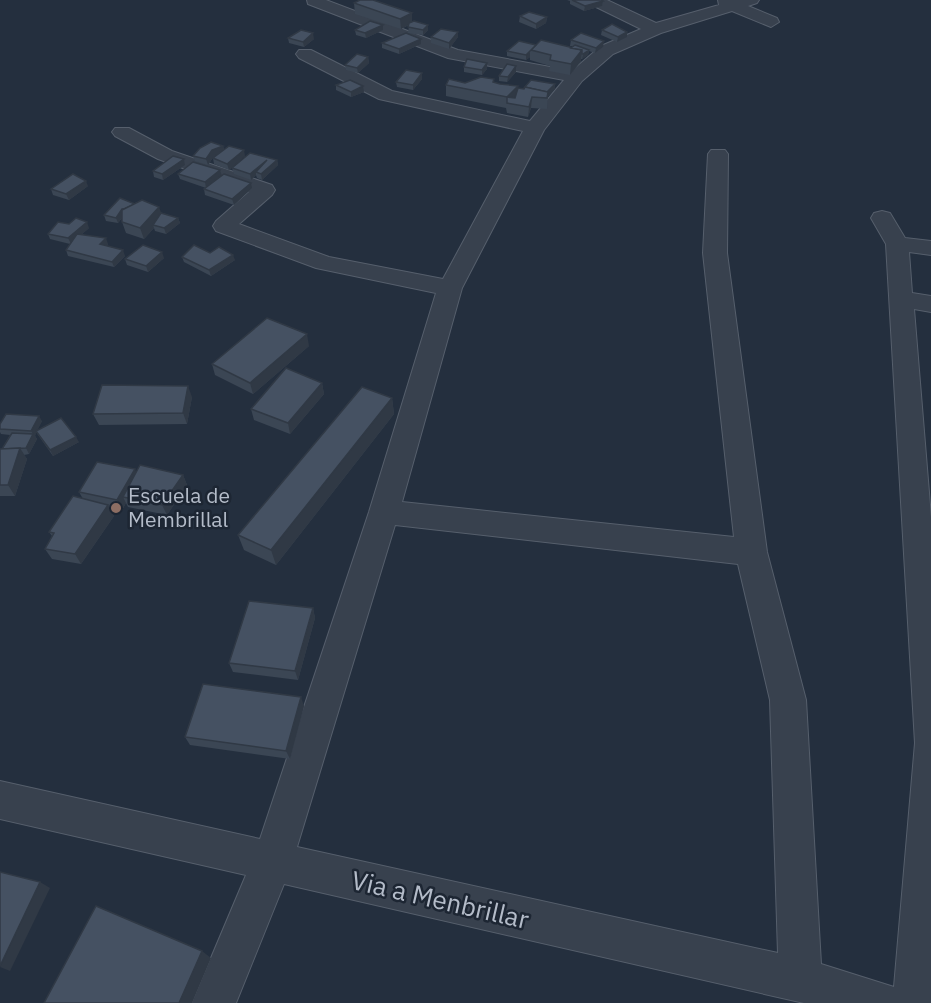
<svg xmlns="http://www.w3.org/2000/svg" width="931" height="1003" viewBox="0 0 931 1003" font-family="'IBM Plex Sans',sans-serif">
	<rect width="100%" height="100%" fill="#242f3e"/>
	<g fill="none" stroke-linecap="round" stroke-linejoin="round">
		<defs>
			<path id="minor" d="M307 0H326L458 50 572 71 601 46 641 29 588 3 586 0H607L656 23 719 5 718 0H759L757 3 748 6 777 18 779 22 771 27 732 11 661 33 613 54 582 81 544 130 462 288 402 502 734 537 703 253 708 154 711 150H725L728 154 727 253 767 552 806 700 821 964 894 987 915 743 886 244 871 218 874 213 882 211 890 213 905 238 931 241V255L909 252 912 293 931 296V312L914 309 931 517V1003H804L284 884 236 1003H192L246 875 0 819V781L260 839 369 512 436 293 316 268 216 231 213 226 216 221 249 192 158 159 115 136 112 132 115 128H129L172 151 272 185 275 190 272 195 239 224 329 257 443 279 523 131 379 99 299 58 296 54 299 50H311L392 91 530 121 564 80 448 58 308 4ZM395 525 738 564 770 700 778 953 297 847Z"/>
		</defs>
		<!-- minor casing -->
		<use href="#minor" stroke="#565f6c" stroke-width="2"/>
		<!-- minor -->
		<use href="#minor" fill="#38414e" fill-rule="evenodd"/>
	</g>
	<!-- wall -->
	<g fill="#3b4654">
		<path d="M567 0H601L603 1 602 6 584 11 570 4V1Z"/>
		<path d="M354 3 412 13V22L428 30 423 35 408 33 409 25 401 29 355 14Z"/>
		<path d="M520 16 547 17 546 23 536 29 519 22Z"/>
		<path d="M355 30H383L366 38 356 35Z"/>
		<path d="M602 30 627 32V37L617 42 601 35Z"/>
		<path d="M458 32V37L449 49 431 43V37Z"/>
		<path d="M288 38 314 39 304 47 289 43Z"/>
		<path d="M571 40 603 47 595 53 589 51 588 55 582 59H581V61L570 75 549 71 550 66 530 60V57L526 60 507 56V51L536 45 571 48 573 46H570Z"/>
		<path d="M382 43 421 44 399 54 382 48Z"/>
		<path d="M368 57 369 63 358 73 346 70 345 65Z"/>
		<path d="M464 67 487 69 482 75 464 72Z"/>
		<path d="M516 72 507 82 499 81V76Z"/>
		<path d="M422 79 413 90 397 87 396 82Z"/>
		<path d="M494 82 517 90 555 89 548 96 547 109 531 108 528 117 507 113 506 108 446 96V85L465 83Z"/>
		<path d="M336 85 364 92 351 97 336 90Z"/>
		<path d="M223 146 224 150 245 156 229 170 214 164 213 158 219 154 214 156 208 165 195 161 193 156Z"/>
		<path d="M184 159 185 165 163 180 154 177 153 171Z"/>
		<path d="M277 160 278 165 262 180 257 178 256 175 251 180 234 174 232 168Z"/>
		<path d="M220 170 221 176 252 188 234 205 205 195 204 189 206 188 180 179 178 174Z"/>
		<path d="M88 186 69 200 53 195 51 189Z"/>
		<path d="M135 204 178 218 180 223 166 234 155 231 154 228 144 239 126 233 122 222V218L118 223 106 221 104 215Z"/>
		<path d="M89 228 82 234 108 244 106 246 125 256 114 267 68 256 66 250 70 244 50 239 48 234Z"/>
		<path d="M210 253 235 260 211 276 184 262 182 257Z"/>
		<path d="M164 258 148 272 127 265 125 259Z"/>
		<path d="M309 346 253 394 215 375 212 364Z"/>
		<path d="M322 383 324 394 290 434 254 420 251 409Z"/>
		<path d="M192 397 187 424 99 425 93 414Z"/>
		<path d="M392 398 394 414 276 565 244 550 238 535Z"/>
		<path d="M42 421 37 430 79 442 53 456 36 432 35 436 37 439 29 454 24 455 27 459 15 496H0V449H2L10 435 1 434 0 432V424Z"/>
		<path d="M136 472 183 475 187 485 167 515 128 507 126 503 122 510 109 508 114 516 81 564 52 559 45 549 52 536 49 532 83 499 79 492Z"/>
		<path d="M313 608 315 618 298 680 233 672 229 663Z"/>
		<path d="M304 706 290 759 190 745 185 737Z"/>
	</g>
	<!-- shaded-wall -->
	<g fill="#303945">
		<path d="M603 1 602 6 584 11 585 6Z"/>
		<path d="M412 13V23L401 29 400 19Z"/>
		<path d="M547 17 546 23 536 29V24Z"/>
		<path d="M383 25V30L366 38 365 33Z"/>
		<path d="M428 25V30L423 35V30Z"/>
		<path d="M458 32V37L449 49V43Z"/>
		<path d="M627 32V37L617 42 618 37Z"/>
		<path d="M313 33 314 39 304 47 303 42Z"/>
		<path d="M421 39V44L399 54V49Z"/>
		<path d="M604 41 603 47 595 53 596 48Z"/>
		<path d="M582 50 581 61 570 75 571 64Z"/>
		<path d="M589 50 588 55 582 59 583 54Z"/>
		<path d="M530 52V57L526 60V55Z"/>
		<path d="M368 57 369 63 358 73 357 68Z"/>
		<path d="M487 63V69L482 75V70Z"/>
		<path d="M516 66V72L507 82 508 77Z"/>
		<path d="M422 73V79L413 90V85Z"/>
		<path d="M555 84V89L548 96 547 109 548 97 545 94Z"/>
		<path d="M363 86 364 92 351 97V92Z"/>
		<path d="M518 86 517 97 507 103V97L506 108 507 97Z"/>
		<path d="M532 97 531 108 528 117 529 107Z"/>
		<path d="M223 146 224 152 214 156 208 165 206 159 212 150Z"/>
		<path d="M244 150 245 156 229 170 227 164Z"/>
		<path d="M184 159 185 165 163 180 162 174Z"/>
		<path d="M267 160 256 172V175L251 180 250 174Z"/>
		<path d="M277 160 278 165 262 180 261 174Z"/>
		<path d="M220 170 222 176 206 188 205 182Z"/>
		<path d="M86 181 88 186 69 200 66 194Z"/>
		<path d="M251 183 252 188 234 205 232 199Z"/>
		<path d="M159 207 163 218 153 225 154 228 144 239 140 228Z"/>
		<path d="M122 209 124 215 118 223 116 218Z"/>
		<path d="M178 218 180 223 166 234 164 228Z"/>
		<path d="M87 222 89 228 71 244 68 238Z"/>
		<path d="M106 238 108 244 103 250 100 244Z"/>
		<path d="M123 250 125 256 114 267 112 262Z"/>
		<path d="M162 252 164 258 148 272 146 266Z"/>
		<path d="M233 255 235 260 211 276 209 270Z"/>
		<path d="M307 334 309 346 253 394 250 383Z"/>
		<path d="M322 383 324 394 290 434 288 423Z"/>
		<path d="M188 386 192 397 187 424 183 413Z"/>
		<path d="M392 398 394 414 276 565 271 550Z"/>
		<path d="M39 416 42 421 35 436 37 439 29 454 26 448 33 434 31 431Z"/>
		<path d="M76 437 79 442 53 456 50 450Z"/>
		<path d="M20 448 27 459 15 496 8 485Z"/>
		<path d="M135 469 140 480 123 497 126 503 122 510 117 500Z"/>
		<path d="M183 475 187 485 167 515 162 505Z"/>
		<path d="M108 505 114 516 81 564 75 554Z"/>
		<path d="M313 608 315 618 298 680 295 671Z"/>
		<path d="M301 697 304 706 290 759 286 751Z"/>
		<path d="M40 882 50 888 10 971 0 967Z"/>
		<path d="M202 951 211 958 192 1003H179Z"/>
	</g>
	<!-- building -->
	<g fill="#455162" stroke="#303945" stroke-width="1.5">
		<path d="M360 0H373L412 13 400 19 354 3Z"/>
		<path d="M572 0H601L603 1 585 6Z"/>
		<path d="M529 12 547 17 536 24 520 16Z"/>
		<path d="M370 21 383 25 365 33 355 30Z"/>
		<path d="M414 21 428 25 423 30 408 27 409 23Z"/>
		<path d="M612 24 627 32 618 37 602 30Z"/>
		<path d="M441 29 458 32 449 43 431 37Z"/>
		<path d="M301 30 313 33 303 42 288 38Z"/>
		<path d="M406 33 421 39 399 49 382 43Z"/>
		<path d="M581 33 604 41 596 48 571 40Z"/>
		<path d="M541 40 582 50 571 64 550 60 551 55 531 50Z"/>
		<path d="M519 41 536 45 526 55 507 51Z"/>
		<path d="M575 45 589 50 583 54H582V50L571 48Z"/>
		<path d="M357 54 368 57 357 68 345 65Z"/>
		<path d="M467 59 487 63 482 70 464 67Z"/>
		<path d="M507 64 516 66 508 77 499 76Z"/>
		<path d="M406 70 422 73 413 85 396 82Z"/>
		<path d="M481 77 494 79 493 82 500 84 518 86 507 97 446 85 449 79 465 83Z"/>
		<path d="M350 80 363 86 351 92 336 85Z"/>
		<path d="M531 80 555 84 547 92 525 87 524 89H523Z"/>
		<path d="M525 87 548 92 547 98 532 97 529 107 507 103V97L515 98 518 88 524 89Z"/>
		<path d="M211 142 223 146 212 150 206 159 193 156 200 148Z"/>
		<path d="M229 146 244 150 227 164 213 158Z"/>
		<path d="M250 153 277 160 261 174 256 172 267 160 250 174 232 168Z"/>
		<path d="M173 156 184 159 162 174 153 171Z"/>
		<path d="M193 162 220 170 205 182 178 174Z"/>
		<path d="M73 174 86 181 66 194 51 189Z"/>
		<path d="M224 174 251 183 232 199 204 189Z"/>
		<path d="M120 198 135 204 124 209H122L116 218 104 215Z"/>
		<path d="M142 200 159 207 140 228 122 222V210Z"/>
		<path d="M161 213 178 218 164 228 153 225Z"/>
		<path d="M76 218 87 222 68 238 48 234 58 222 69 224Z"/>
		<path d="M77 234 106 238 100 244 123 250 112 262 66 250Z"/>
		<path d="M143 245 162 252 146 266 125 259Z"/>
		<path d="M194 245 210 253 219 247 233 255 209 270 182 257Z"/>
		<path d="M267 318 307 334 250 383 212 364Z"/>
		<path d="M286 368 322 383 288 423 251 409Z"/>
		<path d="M102 385 188 386 183 413 93 414Z"/>
		<path d="M362 387 392 398 271 550 238 535Z"/>
		<path d="M6 414 39 416 31 431 0 429V424Z"/>
		<path d="M61 418 76 437 50 450 36 431Z"/>
		<path d="M12 433 33 434 26 448 2 449Z"/>
		<path d="M20 448 8 485H0V449Z"/>
		<path d="M97 462 135 469 117 500 79 492Z"/>
		<path d="M140 465 183 475 162 505 123 497Z"/>
		<path d="M73 496 108 505 75 554 45 549 54 533 49 532Z"/>
		<path d="M249 601 313 608 295 671 229 663Z"/>
		<path d="M203 684 301 697 286 751 185 737Z"/>
		<path d="M0 872 40 882 0 966Z"/>
		<path d="M96 906 202 951 179 1003H44Z"/>
	</g>
	<!-- markers -->
	<circle fill="#8d6e63" stroke="#1d2633" stroke-width="2" cx="116" cy="508" r="6"/>
	<g text-anchor="middle" stroke-width="5" stroke-linejoin="round" paint-order="stroke">
		<!-- poi labels -->
		<g font-size="21" fill="#b4bcc9" stroke="#1d2633" text-anchor="start">
			<text x="128" y="503">Escuela de<tspan x="128" dy="24">Membrillal</tspan></text>
		</g>
		<!-- near-street labels -->
		<g font-size="26" fill="#b4bcc9" stroke="#1d2633">
			<text transform="translate(440 900) rotate(13)" y="9">Via a Menbrillar</text>
		</g>
	</g>
</svg>
